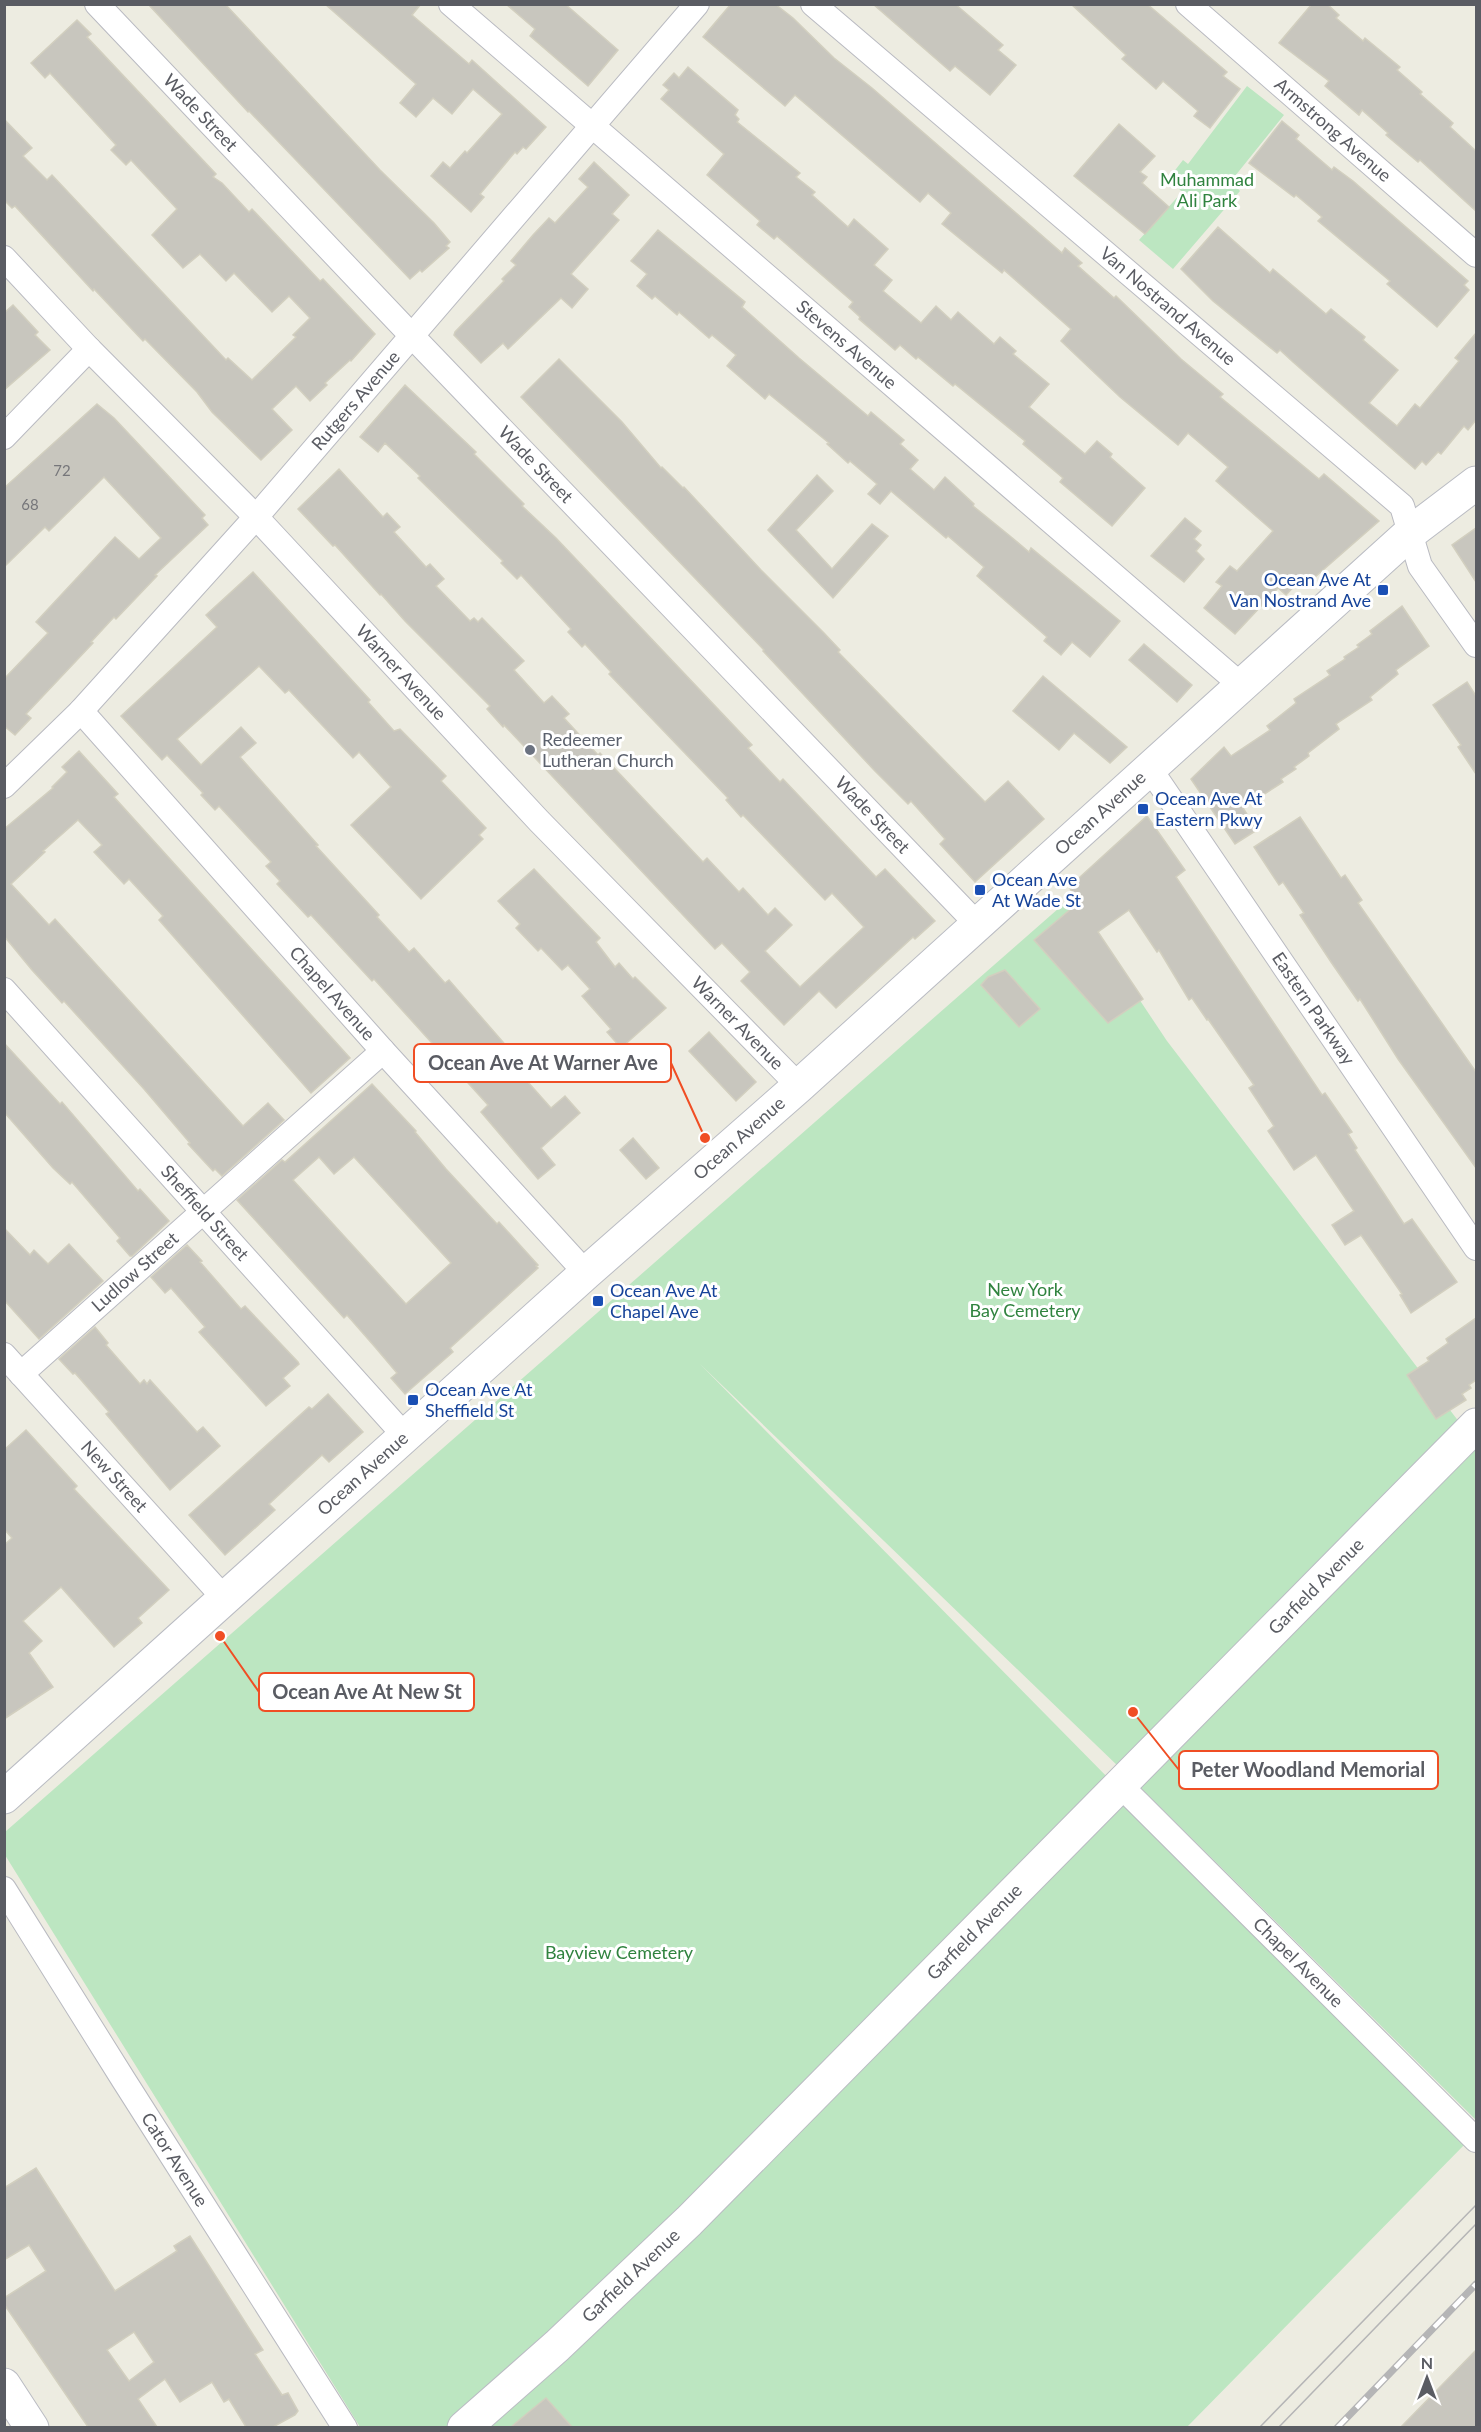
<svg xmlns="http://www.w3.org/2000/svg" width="1481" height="2432" viewBox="0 0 1481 2432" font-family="Lato,sans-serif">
	<rect width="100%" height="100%" fill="#edece1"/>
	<!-- green -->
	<g fill="#bce6c1">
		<path d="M1247 86 1284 115 1231 181 1240 191 1173 269 1139 240 1182 192 1169 178 1183 160 1188 164Z"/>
		<path d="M1067 901 1131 987 1167 1041 1476 1444V2120L1146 1793 700 1364 1467 2142 1187 2427H360L5 1855V1832Z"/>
	</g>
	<!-- building -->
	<g fill="#c8c6be" stroke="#d2cfbf" stroke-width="1.5" fill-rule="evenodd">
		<path d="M148 4H225L380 170 434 223 450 242 446 246 449 248 422 272 420 270 410 279 249 111 248 112Z"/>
		<path d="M325 4H421L412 15 469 64 472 60 546 127 526 149 523 147 517 154 515 152 480 194 484 197 471 212 431 176 443 162 450 168 465 151 467 153 502 114 473 89 452 114 433 98 416 117 400 103 416 84Z"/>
		<path d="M506 4H565L618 50 588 86 530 36 535 29Z"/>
		<path d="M731 4H775L793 18 834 58 872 88 1062 253 1065 248 1082 263 1078 266 1114 298 1116 296 1181 359 1223 394 1220 397 1319 479 1324 474 1379 521 1307 584 1301 579 1286 595 1278 588 1235 634 1204 608 1222 586 1216 582 1230 566 1237 571 1273 531 1216 481 1228 467 1188 433 1178 445 1120 397 1061 341 1071 329 1004 270 1002 273 942 224 951 213 928 193 920 202 795 95 785 106 703 37Z"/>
		<path d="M873 4H955L1003 45 998 50 1016 65 990 95 955 66 950 71Z"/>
		<path d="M1071 4H1147L1227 72 1223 76 1240 89 1210 128 1194 116 1198 111 1163 81 1156 89 1122 59 1126 55Z"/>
		<path d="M1312 4H1327L1339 15 1336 18 1363 41 1365 38 1400 67 1397 70 1422 92 1420 94 1453 123 1450 127 1476 151V211L1420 160 1418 162 1386 135 1388 133 1362 110 1359 115 1325 86 1329 81 1279 43Z"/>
		<path d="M77 20 91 34 87 37 216 174 213 177 222 183 249 212 252 209 320 281 323 279 375 334 351 361 350 360 325 383 327 385 310 401 296 386 272 409 292 430 261 460 212 412 197 392 145 339 143 341 94 289 93 291 15 206 12 208 4 200V119L32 148 23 156 47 180 52 175 226 360 228 358 252 380 296 337 293 335 310 318 289 296 272 312 234 273 226 281 200 254 183 268 152 235 177 209 131 160 126 165 111 150 116 145 50 73 45 78 31 63Z"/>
		<path d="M688 67 738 110 735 115 739 119 737 122 800 173 796 177 815 192 812 195 848 227 854 219 888 249 874 265 892 280 883 291 921 323 936 306 951 320 958 312 994 344 1000 337 1016 351 1013 354 1049 384 1029 407 1085 454 1097 441 1112 454 1110 457 1145 488 1112 526 1060 482 1063 478 1023 444 1025 441 955 384 953 386 918 357 916 359 900 345 895 350 859 319 860 317 849 307 853 302 777 236 774 239 757 225 760 221 707 175 724 154 661 99 669 90 663 85 674 73 679 78Z"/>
		<path d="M1282 121 1299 135 1296 139 1332 170 1334 167 1353 181 1468 281 1464 285 1469 290 1437 327 1387 284 1390 281 1318 221 1322 217 1296 195 1294 197 1249 163Z"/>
		<path d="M1119 124 1155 156 1140 172 1147 177 1142 183 1169 207 1145 234 1074 176Z"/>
		<path d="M594 162 629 195 612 214 619 220 571 274 588 289 572 308 561 298 508 349 503 343 481 363 454 335 455 332 504 281 502 279 516 265 511 261 533 235 549 218 555 223 588 187 579 179Z"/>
		<path d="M1218 227 1270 273 1273 269 1326 314 1331 309 1365 337 1363 340 1398 370 1369 403 1397 426 1415 404 1420 408 1459 361 1455 358 1476 333V420L1468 430 1464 426 1441 454 1438 452 1426 465 1422 461 1415 469 1293 362 1280 350 1277 353 1213 301 1181 269Z"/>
		<path d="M658 230 745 302 742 307 799 358 868 416 871 412 904 440 900 444 918 460 910 469 934 490 945 477 974 504 973 506 1010 536 1029 552 1031 548 1120 621 1090 657 1072 642 1061 655 1044 641 1047 637 977 576 984 567 948 536 946 538 891 491 880 504 868 494 877 484 850 461 848 463 827 444 829 443 769 394 765 399 727 366 736 355 712 335 709 338 679 312 677 315 655 296 652 299 637 286 647 274 631 261Z"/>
		<path d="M13 305 38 332 35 335 50 350 4 390V313Z"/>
		<path d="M559 359 622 422 661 468 662 467 683 488 684 487 761 570 824 633 840 650 838 652 985 802 1008 781 1044 819 975 882 940 844 945 839 911 801 908 804 874 770 763 651 764 650 521 397Z"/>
		<path d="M405 385 476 452 474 454 524 504 522 506 556 538 752 745 748 748 780 782 783 779 876 877 885 869 935 921 915 939 913 937 836 1008 819 991 784 1025 741 981 750 972 722 943 715 949 504 725 503 727 487 709 490 706 405 621 381 594 380 595 335 545 333 546 298 509 339 469 383 517 387 513 400 527 394 532 426 567 430 564 444 579 436 586 470 621 474 618 478 622 482 618 524 661 514 670 544 703 552 696 569 714 564 718 598 755 600 753 703 862 707 858 739 892 743 888 768 915 775 908 792 925 765 951 800 987 864 927 832 893 825 900 743 815 741 817 726 800 728 798 609 674 611 672 585 644 582 647 568 632 571 629 521 575 517 579 501 563 503 561 418 478 420 476 385 443 378 452 360 437Z"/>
		<path d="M97 404 114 418 205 515 202 518 208 525 155 575 157 576 116 619 114 617 91 642 93 643 26 714 31 718 15 735 4 726V679L48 633 36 622 115 537 139 559 161 538 104 477 49 531 45 527 4 567V488Z"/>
		<path d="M817 475 833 491 796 530 832 569 872 524 888 536 833 598 768 530Z"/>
		<path d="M1185 518 1201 531 1194 539 1201 545 1196 551 1204 559 1184 582 1151 556Z"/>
		<path d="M1476 528V582L1452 545Z"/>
		<path d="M253 572 370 700 368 702 394 731 400 729 446 776 441 781 486 828 479 835 483 839 421 899 351 825 391 787 359 752 353 758 289 690 285 693 259 666 177 739 201 765 241 727 256 743 240 757 318 845 316 846 379 915 377 917 409 952 414 948 445 983 449 980 509 1049 503 1054 551 1108 565 1096 580 1113 541 1148 555 1165 538 1179 481 1112 488 1105 374 979 372 981 311 915 308 917 277 884 280 881 266 866 271 862 219 806 215 810 201 795 203 793 167 755 162 760 121 716 217 627 206 615Z"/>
		<path d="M1402 606 1429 646 1396 670 1398 674 1370 697 1372 700 1336 724 1339 729 1308 753 1309 756 1294 767 1296 769 1281 779 1283 782 1243 808 1257 830 1235 844 1191 779 1224 747 1231 756 1270 730 1267 726 1296 703 1294 699 1330 675 1327 671 1345 659 1344 657 1359 647 1357 645 1372 634 1370 631Z"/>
		<path d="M1144 644 1192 685 1177 702 1129 660Z"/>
		<path d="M1043 676 1127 747 1110 763 1074 733 1059 750 1013 711Z"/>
		<path d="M1467 682 1476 696V774L1458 747 1461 745 1433 705Z"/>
		<path d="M79 751 118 794 114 797 350 1058 311 1093 159 920 163 916 129 879 124 884 94 852 102 845 78 820 43 851 45 852 11 884 49 925 55 919 243 1126 268 1103 284 1120 222 1176 215 1169 213 1171 188 1144 190 1143 144 1089 64 1001 62 1003 32 970 4 936V829L53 788 52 787 67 772 62 767Z"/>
		<path d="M1147 816 1185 870 1176 877 1322 1095 1325 1093 1352 1132 1348 1134 1357 1148 1355 1150 1383 1192 1404 1224 1412 1219 1457 1282 1411 1313 1400 1295 1402 1294 1361 1235 1345 1245 1332 1225 1354 1211 1316 1155 1294 1170 1268 1131 1274 1126 1249 1088 1254 1085 1208 1019 1207 1020 1192 998 1189 1000 1159 950 1157 952 1129 910 1098 932 1143 999 1108 1023 1034 940 1079 902 1069 887Z"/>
		<path d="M1300 817 1341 878 1345 875 1362 900 1358 903 1476 1072V1168L1398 1059 1360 999 1358 1001 1331 962 1300 915 1304 913 1283 882 1279 885 1254 847Z"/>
		<path d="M534 869 600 938 596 942 615 967 619 963 633 979 635 977 666 1008 621 1048 607 1032 611 1029 582 996 590 989 568 965 562 970 541 948 538 951 516 928 520 924 498 901Z"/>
		<path d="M1005 970 1040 1009 1019 1027 981 985 988 977Z"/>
		<path d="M709 1032 756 1082 736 1101 689 1051Z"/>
		<path d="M4 1043 60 1104 62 1102 138 1191 140 1189 169 1221 132 1256H130L117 1241 120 1238 72 1182 70 1184 53 1168 4 1112Z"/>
		<path d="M372 1084 416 1131 415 1132 446 1169 497 1224 499 1222 538 1265 536 1266 538 1268 450 1348 453 1352 405 1394 391 1378 397 1373 375 1347 347 1315 344 1318 237 1200 282 1160 285 1162ZM319 1157 334 1174 354 1157 451 1263 406 1304 293 1180Z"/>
		<path d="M633 1138 659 1168 646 1179 620 1150Z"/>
		<path d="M4 1228 30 1255 34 1250 48 1264 69 1244 103 1281 39 1339 4 1300Z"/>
		<path d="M187 1245 202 1261 200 1262 241 1309 245 1306 298 1362 299 1364 283 1378 290 1386 266 1406 199 1332 205 1327 171 1288 165 1293 151 1277Z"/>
		<path d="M1476 1318V1380L1469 1385 1471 1388 1462 1394 1466 1400 1436 1419 1407 1375 1429 1361 1427 1358 1448 1343 1446 1339Z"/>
		<path d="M95 1327 108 1343 106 1345 140 1384 144 1380 147 1384 150 1380 197 1432 203 1427 220 1446 170 1490 106 1414 109 1412 75 1373 73 1374 59 1359Z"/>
		<path d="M328 1394 363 1432 329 1462 322 1455 269 1504 275 1510 225 1555 189 1515 309 1407 312 1409Z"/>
		<path d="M26 1430 77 1486 74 1489 169 1590 138 1618 142 1623 114 1647 61 1587 23 1621 42 1641 29 1653 53 1687 4 1719V1545L12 1538 4 1529V1450Z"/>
		<path d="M36 2168 115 2291 177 2251 174 2246 190 2236 263 2350 255 2354 282 2395 288 2393 298 2411 295 2415 273 2427H246L229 2399 224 2402 212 2382 180 2402 165 2379 138 2399 157 2427H88L4 2304V2298L46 2271 29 2245 4 2260V2188ZM134 2332 154 2362 129 2381 107 2350Z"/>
		<path d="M1476 2350V2427H1401Z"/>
		<path d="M546 2398 572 2427H511L530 2411Z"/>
	</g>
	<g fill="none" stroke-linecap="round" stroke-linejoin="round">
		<defs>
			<g id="street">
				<path id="s1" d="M97 4 412 336 976 923"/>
				<path id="s2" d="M451 4 1241 685"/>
				<path id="s3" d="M813 4 1402 506 1420 566 1476 645"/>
				<path id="s4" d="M1188 4 1476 255"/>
				<path id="s5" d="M4 258 89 349 256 517 539 821 799 1086"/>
				<path d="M4 437 89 349"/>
				<path id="s6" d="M81 711 383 1051 586 1273"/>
				<path id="s7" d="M1150 769 1476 1248"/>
				<path id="s8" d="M4 786 81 711 256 517 697 4"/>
				<path id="s9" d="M4 990 405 1436"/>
				<path id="s10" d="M4 1355 224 1598"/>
				<path id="s11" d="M21 1374 383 1051"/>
				<path id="s12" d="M1121 1786 1476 2140"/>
				<path id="s13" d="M4 1889 123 2079 345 2428"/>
			</g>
			<g id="secondary">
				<path id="s14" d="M4 1797 586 1273 799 1086 1410 533 1476 483"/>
				<path d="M4 2385 32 2428"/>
				<path id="s15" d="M464 2428 557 2346 689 2221 1476 1425"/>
			</g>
		</defs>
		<!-- street casing -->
		<use href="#street" stroke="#b9bac1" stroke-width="26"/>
		<!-- secondary casing -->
		<use href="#secondary" stroke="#babcc3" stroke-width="35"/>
		<!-- street -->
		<use href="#street" stroke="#fff" stroke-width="24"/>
		<!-- secondary -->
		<use href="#secondary" stroke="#fff" stroke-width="33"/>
		<!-- tram -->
		<g stroke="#b5b5b6" stroke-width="1.5">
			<path d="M1259 2428 1476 2205"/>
			<path d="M1278 2428 1476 2224"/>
		</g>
		<defs>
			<path id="rail" d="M1337 2428 1476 2284"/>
		</defs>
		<!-- rail casing -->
		<use href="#rail" stroke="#b5b5b6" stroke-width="7"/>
		<!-- rail -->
		<use href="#rail" stroke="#fff" stroke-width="4.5" stroke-dasharray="14" stroke-linecap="butt"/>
	</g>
	<!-- markers -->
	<g fill="#1a4fb4" stroke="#fff" stroke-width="2">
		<rect x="1377" y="584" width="12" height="12" rx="3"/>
		<rect x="1137" y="803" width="12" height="12" rx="3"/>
		<rect x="974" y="884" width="12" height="12" rx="3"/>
		<rect x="592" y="1295" width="12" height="12" rx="3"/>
		<rect x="407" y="1394" width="12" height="12" rx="3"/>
	</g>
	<circle fill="#6b7280" stroke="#fff" stroke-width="2" cx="530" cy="750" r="6"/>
	<g text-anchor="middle" stroke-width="6" stroke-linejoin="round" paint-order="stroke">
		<!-- number labels -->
		<g font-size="15" fill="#76767a">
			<text x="62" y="476">72</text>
			<text x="30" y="510">68</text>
		</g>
		<!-- street labels -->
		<g font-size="18" fill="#5a5c63" stroke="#fff">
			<text dy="6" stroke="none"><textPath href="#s1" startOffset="150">Wade Street</textPath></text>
			<text dy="6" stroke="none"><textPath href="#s4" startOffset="192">Armstrong Avenue</textPath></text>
			<text dy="6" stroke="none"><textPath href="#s3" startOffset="466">Van Nostrand Avenue</textPath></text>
			<text dy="6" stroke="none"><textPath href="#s2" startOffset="522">Stevens Avenue</textPath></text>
			<text dy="6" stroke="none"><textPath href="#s8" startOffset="522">Rutgers Avenue</textPath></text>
			<text dy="6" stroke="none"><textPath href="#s1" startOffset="636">Wade Street</textPath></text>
			<text dy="6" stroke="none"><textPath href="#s5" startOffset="574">Warner Avenue</textPath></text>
			<text dy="6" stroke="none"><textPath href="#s14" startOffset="1473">Ocean Avenue</textPath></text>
			<text dy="6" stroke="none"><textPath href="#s1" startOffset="1122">Wade Street</textPath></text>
			<text dy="6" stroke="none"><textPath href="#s6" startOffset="378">Chapel Avenue</textPath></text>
			<text dy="6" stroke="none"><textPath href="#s7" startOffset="290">Eastern Parkway</textPath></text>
			<text dy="6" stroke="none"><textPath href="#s5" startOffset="1060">Warner Avenue</textPath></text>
			<text dy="6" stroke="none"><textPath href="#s14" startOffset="987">Ocean Avenue</textPath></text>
			<text dy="6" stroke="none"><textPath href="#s9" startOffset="300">Sheffield Street</textPath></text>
			<text dy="6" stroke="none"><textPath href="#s11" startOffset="153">Ludlow Street</textPath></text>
			<text dy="6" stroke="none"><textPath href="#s14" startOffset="483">Ocean Avenue</textPath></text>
			<text dy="6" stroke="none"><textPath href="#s10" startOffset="164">New Street</textPath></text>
			<text dy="6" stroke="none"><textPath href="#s15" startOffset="1198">Garfield Avenue</textPath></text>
			<text dy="6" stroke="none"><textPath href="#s15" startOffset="712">Garfield Avenue</textPath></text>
			<text dy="6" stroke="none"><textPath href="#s12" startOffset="250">Chapel Avenue</textPath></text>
			<text dy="6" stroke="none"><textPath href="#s13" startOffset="320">Cator Avenue</textPath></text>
			<text dy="6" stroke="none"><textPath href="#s15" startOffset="226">Garfield Avenue</textPath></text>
		</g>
		<!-- park labels -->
		<g font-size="18" fill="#30833f" stroke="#fff">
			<text x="1207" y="186">Muhammad<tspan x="1207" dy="21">Ali Park</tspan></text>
			<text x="1025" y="1296">New York<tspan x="1025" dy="21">Bay Cemetery</tspan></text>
			<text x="619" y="1959">Bayview Cemetery</text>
		</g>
		<!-- transit labels -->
		<g font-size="18" fill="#164399" stroke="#fff" text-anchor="start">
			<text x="1371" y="586" text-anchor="end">Ocean Ave At<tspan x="1371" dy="21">Van Nostrand Ave</tspan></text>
			<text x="1155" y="805">Ocean Ave At<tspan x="1155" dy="21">Eastern Pkwy</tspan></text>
			<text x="992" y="886">Ocean Ave<tspan x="992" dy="21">At Wade St</tspan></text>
			<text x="610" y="1297">Ocean Ave At<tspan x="610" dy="21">Chapel Ave</tspan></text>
			<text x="425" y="1396">Ocean Ave At<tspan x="425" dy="21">Sheffield St</tspan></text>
		</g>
		<!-- worship labels -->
		<g font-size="18" fill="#5b616d" stroke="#fff" text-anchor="start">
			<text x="542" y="746">Redeemer<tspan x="542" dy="21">Lutheran Church</tspan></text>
		</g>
	</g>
	<!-- callouts -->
	<path fill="none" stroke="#f04e24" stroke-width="2" d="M705 1138L671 1063M220 1636L259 1692M1133 1712L1179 1770"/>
	<g fill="#f04e24" stroke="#fff" stroke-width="2">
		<circle cx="705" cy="1138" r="6"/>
		<circle cx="220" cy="1636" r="6"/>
		<circle cx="1133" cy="1712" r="6"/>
	</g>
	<g fill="#fff" stroke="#f04e24" stroke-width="2">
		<rect x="414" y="1044" width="257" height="38" rx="6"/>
		<rect x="259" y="1673" width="215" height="38" rx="6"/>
		<rect x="1179" y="1751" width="259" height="38" rx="6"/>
	</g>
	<g font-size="20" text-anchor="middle" font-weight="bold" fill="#5a5c63">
		<text x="543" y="1070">Ocean Ave At Warner Ave</text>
		<text x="367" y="1699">Ocean Ave At New St</text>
		<text x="1308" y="1777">Peter Woodland Memorial</text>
	</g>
	<!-- border -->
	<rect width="1481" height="2432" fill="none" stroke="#5a5c63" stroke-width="12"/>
	<!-- north arrow -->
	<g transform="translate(1427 2378)" stroke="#ffffff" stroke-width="4.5" paint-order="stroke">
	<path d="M0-4.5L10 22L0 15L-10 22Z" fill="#5a5c63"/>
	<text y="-9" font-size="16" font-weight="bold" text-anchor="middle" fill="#5a5c63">N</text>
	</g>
</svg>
